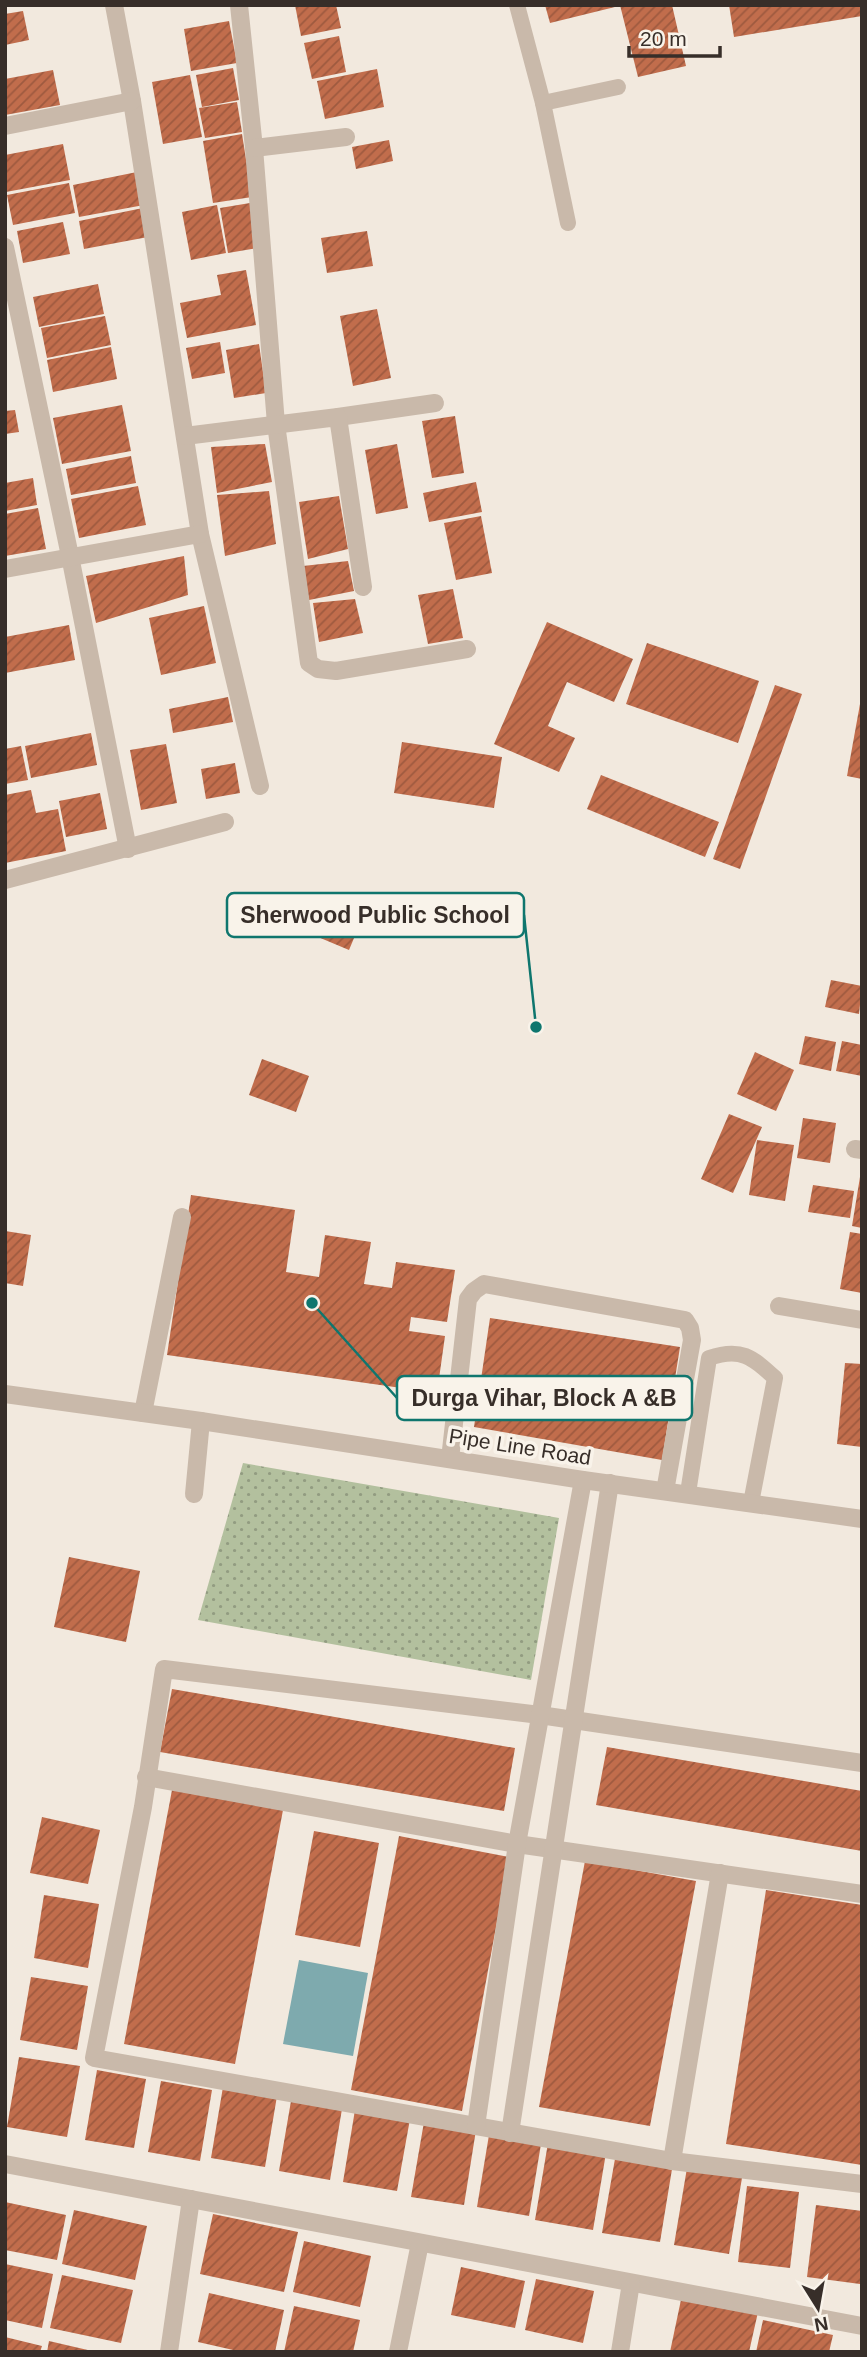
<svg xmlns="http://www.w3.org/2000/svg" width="867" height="2357" viewBox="0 0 867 2357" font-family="Arial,sans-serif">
	<defs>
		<pattern id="grass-dots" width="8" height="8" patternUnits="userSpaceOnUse" patternTransform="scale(1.75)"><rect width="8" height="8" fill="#b3c09e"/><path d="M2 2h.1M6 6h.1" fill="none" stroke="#929c81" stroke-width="1.8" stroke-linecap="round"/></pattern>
		<pattern id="building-hatch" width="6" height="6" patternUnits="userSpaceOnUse" patternTransform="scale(1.75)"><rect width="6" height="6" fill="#c16d4c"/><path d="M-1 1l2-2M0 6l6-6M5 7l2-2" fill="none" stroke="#9e5a3f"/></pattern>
	</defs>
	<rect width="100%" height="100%" fill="#f2e9de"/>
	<!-- grass -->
	<path fill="url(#grass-dots)" d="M243 1463 559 1518 531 1680 198 1620Z"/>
	<!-- water -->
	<path fill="#7eaaae" d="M299 1960 368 1973 353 2056 283 2044Z"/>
	<!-- building -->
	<g fill="url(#building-hatch)">
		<path d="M295 5H336L341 28 301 36Z"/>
		<path d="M545 5H619V6L550 23Z"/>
		<path d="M620 5H672L686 66 638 77Z"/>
		<path d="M729 5H862V16L734 37Z"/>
		<path d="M23 11 29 40 5 45V14Z"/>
		<path d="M229 21 237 63 191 71 184 29Z"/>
		<path d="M339 36 346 72 312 79 304 43Z"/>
		<path d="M233 68 239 100 202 107 196 75Z"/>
		<path d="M377 69 384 107 325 119 317 81Z"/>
		<path d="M53 70 60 105 5 115V79Z"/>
		<path d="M190 75 202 137 163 144 152 82Z"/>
		<path d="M237 102 242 132 205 138 199 108Z"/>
		<path d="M242 134 252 197 213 203 203 141Z"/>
		<path d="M389 140 393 161 356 169 352 147Z"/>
		<path d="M63 144 70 180 6 192 5 155Z"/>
		<path d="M137 172 144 205 79 217 73 185Z"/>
		<path d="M69 183 75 213 13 225 7 195Z"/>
		<path d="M250 203 258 248 228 253 220 208Z"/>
		<path d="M217 205 226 253 191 260 182 212Z"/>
		<path d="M143 208 148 237 84 249 79 221Z"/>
		<path d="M63 222 70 254 23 263 17 231Z"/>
		<path d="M367 231 373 266 327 273 321 238Z"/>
		<path d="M246 270 256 325 187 338 180 303 221 295 217 275Z"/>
		<path d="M98 284 104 314 39 327 33 297Z"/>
		<path d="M377 309 391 378 353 386 340 316Z"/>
		<path d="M105 316 111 345 47 358 41 328Z"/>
		<path d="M220 342 225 373 192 379 186 348Z"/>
		<path d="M259 344 266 393 234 398 226 350Z"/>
		<path d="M111 347 117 379 53 392 47 360Z"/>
		<path d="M122 405 131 451 62 464 53 418Z"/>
		<path d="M15 410 19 432 5 434V411Z"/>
		<path d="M455 416 464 473 432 478 422 421Z"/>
		<path d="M265 444 272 482 217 493 211 447Z"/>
		<path d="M397 444 408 508 376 514 365 450Z"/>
		<path d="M131 456 136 483 71 495 66 469Z"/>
		<path d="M33 478 37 505 5 511V483Z"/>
		<path d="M476 482 482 512 429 522 423 493Z"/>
		<path d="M138 486 146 525 79 538 71 499Z"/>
		<path d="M269 491 276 544 225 556 217 495Z"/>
		<path d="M339 496 348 549 308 559 299 502Z"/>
		<path d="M38 508 46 549 5 556V514Z"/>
		<path d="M481 516 492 573 456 580 444 523Z"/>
		<path d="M184 556 188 595 96 623 86 576Z"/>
		<path d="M348 561 354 591 309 600 303 566Z"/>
		<path d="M453 589 463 638 428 644 418 595Z"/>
		<path d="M355 599 363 633 319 642 313 603Z"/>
		<path d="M204 606 216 663 161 675 149 618Z"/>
		<path d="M547 622 633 659 614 702 567 682 548 726 575 738 559 772 494 744Z"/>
		<path d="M69 625 75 660 5 673V637Z"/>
		<path d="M647 643 759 681 738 743 626 704Z"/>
		<path d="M775 685 802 694 740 869 713 859Z"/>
		<path d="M228 697 233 722 173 733 169 709Z"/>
		<path d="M860 704H862V779L847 776Z"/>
		<path d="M91 733 97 765 31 778 25 746Z"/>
		<path d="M402 742 502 757 494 808 394 793Z"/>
		<path d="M166 744 177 803 141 810 130 750Z"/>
		<path d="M21 746 28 780 5 784V749Z"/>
		<path d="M235 763 240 793 206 799 201 769Z"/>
		<path d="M601 775 719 822 705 857 587 809Z"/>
		<path d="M31 790 36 813 58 809 66 851 5 863V795Z"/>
		<path d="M100 793 107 829 66 837 59 801Z"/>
		<path d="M312 899 362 919 349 950 299 929Z"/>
		<path d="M831 980 862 986 859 1014 825 1007Z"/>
		<path d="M805 1036 836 1042 831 1071 799 1064Z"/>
		<path d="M842 1041 862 1045V1076L836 1071Z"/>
		<path d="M755 1052 794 1070 776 1111 737 1094Z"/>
		<path d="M262 1059 309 1076 296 1112 249 1095Z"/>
		<path d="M729 1114 762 1127 733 1193 701 1179Z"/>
		<path d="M803 1118 836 1123 830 1163 797 1158Z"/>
		<path d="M757 1140 794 1145 785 1201 749 1195Z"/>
		<path d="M860 1177H862V1228L852 1226Z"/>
		<path d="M813 1185 854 1191 850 1218 808 1212Z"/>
		<path d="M191 1195 295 1210 286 1272 319 1277 325 1235 371 1242 364 1284 392 1288 396 1262 455 1270 447 1322 411 1317 409 1331 445 1336 437 1393 167 1355Z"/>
		<path d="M5 1231 31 1235 23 1286 5 1283Z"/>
		<path d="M850 1232 862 1234V1293L840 1289Z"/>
		<path d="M490 1318 680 1347 662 1460 474 1427Z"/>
		<path d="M845 1363 862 1364V1447L837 1444Z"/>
		<path d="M69 1557 140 1571 126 1642 54 1627Z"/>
		<path d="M172 1689 515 1748 504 1811 160 1752Z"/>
		<path d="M607 1747 862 1791V1851L596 1805Z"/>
		<path d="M172 1790 283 1810 235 2064 124 2044Z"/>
		<path d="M42 1817 100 1830 88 1884 30 1873Z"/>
		<path d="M314 1831 379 1843 360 1947 295 1935Z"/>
		<path d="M399 1836 509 1857 462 2111 351 2090Z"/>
		<path d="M585 1861 696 1881 650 2126 539 2107Z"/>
		<path d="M766 1890 862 1905V2165L726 2144Z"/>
		<path d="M44 1895 99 1904 88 1968 34 1958Z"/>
		<path d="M31 1977 88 1986 77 2050 20 2040Z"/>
		<path d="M19 2057 80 2066 67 2137 7 2127Z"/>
		<path d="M97 2070 146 2079 134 2148 85 2140Z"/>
		<path d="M161 2081 212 2090 200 2161 148 2152Z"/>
		<path d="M223 2087 277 2096 265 2167 211 2158Z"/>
		<path d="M291 2101 342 2109 330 2180 279 2171Z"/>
		<path d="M355 2110 410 2119 397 2191 343 2182Z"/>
		<path d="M424 2122 476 2130 464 2205 411 2197Z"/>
		<path d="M489 2135 541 2144 529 2216 477 2207Z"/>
		<path d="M548 2143 606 2153 593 2230 535 2220Z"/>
		<path d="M616 2153 673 2163 660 2242 602 2233Z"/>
		<path d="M687 2168 742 2178 729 2254 674 2245Z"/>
		<path d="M747 2186 799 2192 790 2268 738 2262Z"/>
		<path d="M5 2202 66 2215 57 2260 5 2250Z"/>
		<path d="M816 2205 862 2211 860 2284 807 2277Z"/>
		<path d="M74 2210 147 2226 135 2280 62 2264Z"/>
		<path d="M213 2214 298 2232 284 2292 200 2274Z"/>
		<path d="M304 2241 371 2256 360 2307 293 2292Z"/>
		<path d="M5 2264 53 2274 42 2328 5 2320Z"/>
		<path d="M461 2267 525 2281 515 2328 451 2315Z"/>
		<path d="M62 2275 133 2290 121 2343 50 2328Z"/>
		<path d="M536 2279 594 2291 583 2343 525 2330Z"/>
		<path d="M209 2293 284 2310 275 2352H242L198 2342Z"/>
		<path d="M682 2295 758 2312 749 2352H670Z"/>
		<path d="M294 2306 360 2320 353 2352H284Z"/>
		<path d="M763 2320 833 2335 829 2352H756Z"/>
		<path d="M5 2337 42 2346 40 2352H5Z"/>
		<path d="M49 2341 92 2351V2352H47Z"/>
	</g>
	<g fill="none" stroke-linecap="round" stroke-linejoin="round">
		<!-- service -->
		<g stroke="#c9b9aa" stroke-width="16">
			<path d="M517 5 543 103 568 223"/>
			<path d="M543 103 618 87"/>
			<path d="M688 1493 709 1358C741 1347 752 1357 775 1378L751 1503"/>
		</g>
		<!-- minor -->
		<g stroke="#c9b9aa" stroke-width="18">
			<path d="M114 5 132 101 200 534 260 786"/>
			<path d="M239 5 254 148 276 424 309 663 318 669 336 671 467 649"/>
			<path d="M5 126 132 101"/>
			<path d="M254 148 346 137"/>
			<path d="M5 247 70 556 128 849"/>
			<path d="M338 417 435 403"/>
			<path d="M185 436 338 417 363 587"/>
			<path d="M5 569 200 534"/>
			<path d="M5 880 225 822"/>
			<path d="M855 1149 862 1150"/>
			<path d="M779 1306 862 1320"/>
			<path d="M143 1413 182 1217"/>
			<path d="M450 1459 468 1299 474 1291 484 1284 685 1320 690 1328 692 1340 665 1491"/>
			<path d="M194 1494 201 1421"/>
			<path d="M862 1763 540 1715 164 1669 143 1807 94 2058 672 2161 862 2184"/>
			<path d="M146 1777 517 1844 862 1894"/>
			<path d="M476 2126 517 1844 583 1480"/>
			<path d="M510 2133 610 1483"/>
			<path d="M672 2161 720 1873"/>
			<path d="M5 2164 862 2326"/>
			<path d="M169 2352 191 2199"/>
			<path d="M398 2352 420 2243"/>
			<path d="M620 2352 631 2283"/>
		</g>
		<!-- tertiary -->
		<path stroke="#c9b9aa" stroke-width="18" d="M5 1394 201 1421 583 1480 862 1519"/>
	</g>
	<g text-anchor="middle" stroke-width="7" stroke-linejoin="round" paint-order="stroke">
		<!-- street labels -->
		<g font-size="21" fill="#372e29" stroke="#f9f3ea">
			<text transform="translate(520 1447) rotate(9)" y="7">Pipe Line Road</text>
		</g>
	</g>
	<!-- callouts -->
	<path fill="none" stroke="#0f766e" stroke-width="2.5" d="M536 1027L524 915M312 1303L397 1398"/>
	<g fill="#0f766e" stroke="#f9f3ea" stroke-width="2.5">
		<circle cx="536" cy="1027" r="7"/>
		<circle cx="312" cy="1303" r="7"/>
	</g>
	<g fill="#f9f3ea" stroke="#0f766e" stroke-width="2.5">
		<rect x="227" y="893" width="297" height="44" rx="7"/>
		<rect x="397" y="1376" width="295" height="44" rx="7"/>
	</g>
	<g font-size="23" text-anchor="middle" font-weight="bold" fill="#372e29">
		<text x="375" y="923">Sherwood Public School</text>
		<text x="544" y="1406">Durga Vihar, Block A &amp;B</text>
	</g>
	<!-- border -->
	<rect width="867" height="2357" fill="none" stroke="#372e29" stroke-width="14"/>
	<!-- north arrow -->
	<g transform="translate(818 2308) rotate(169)" stroke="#f9f3ea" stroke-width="5" paint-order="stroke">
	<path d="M0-5L12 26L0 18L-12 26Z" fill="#372e29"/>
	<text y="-10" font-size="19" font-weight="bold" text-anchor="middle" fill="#372e29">N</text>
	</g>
	<!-- scale -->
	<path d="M629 46v10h91v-10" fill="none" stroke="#372e29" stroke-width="3.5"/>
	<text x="640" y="46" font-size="21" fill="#372e29" stroke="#f9f3ea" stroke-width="5" paint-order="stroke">20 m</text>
</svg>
